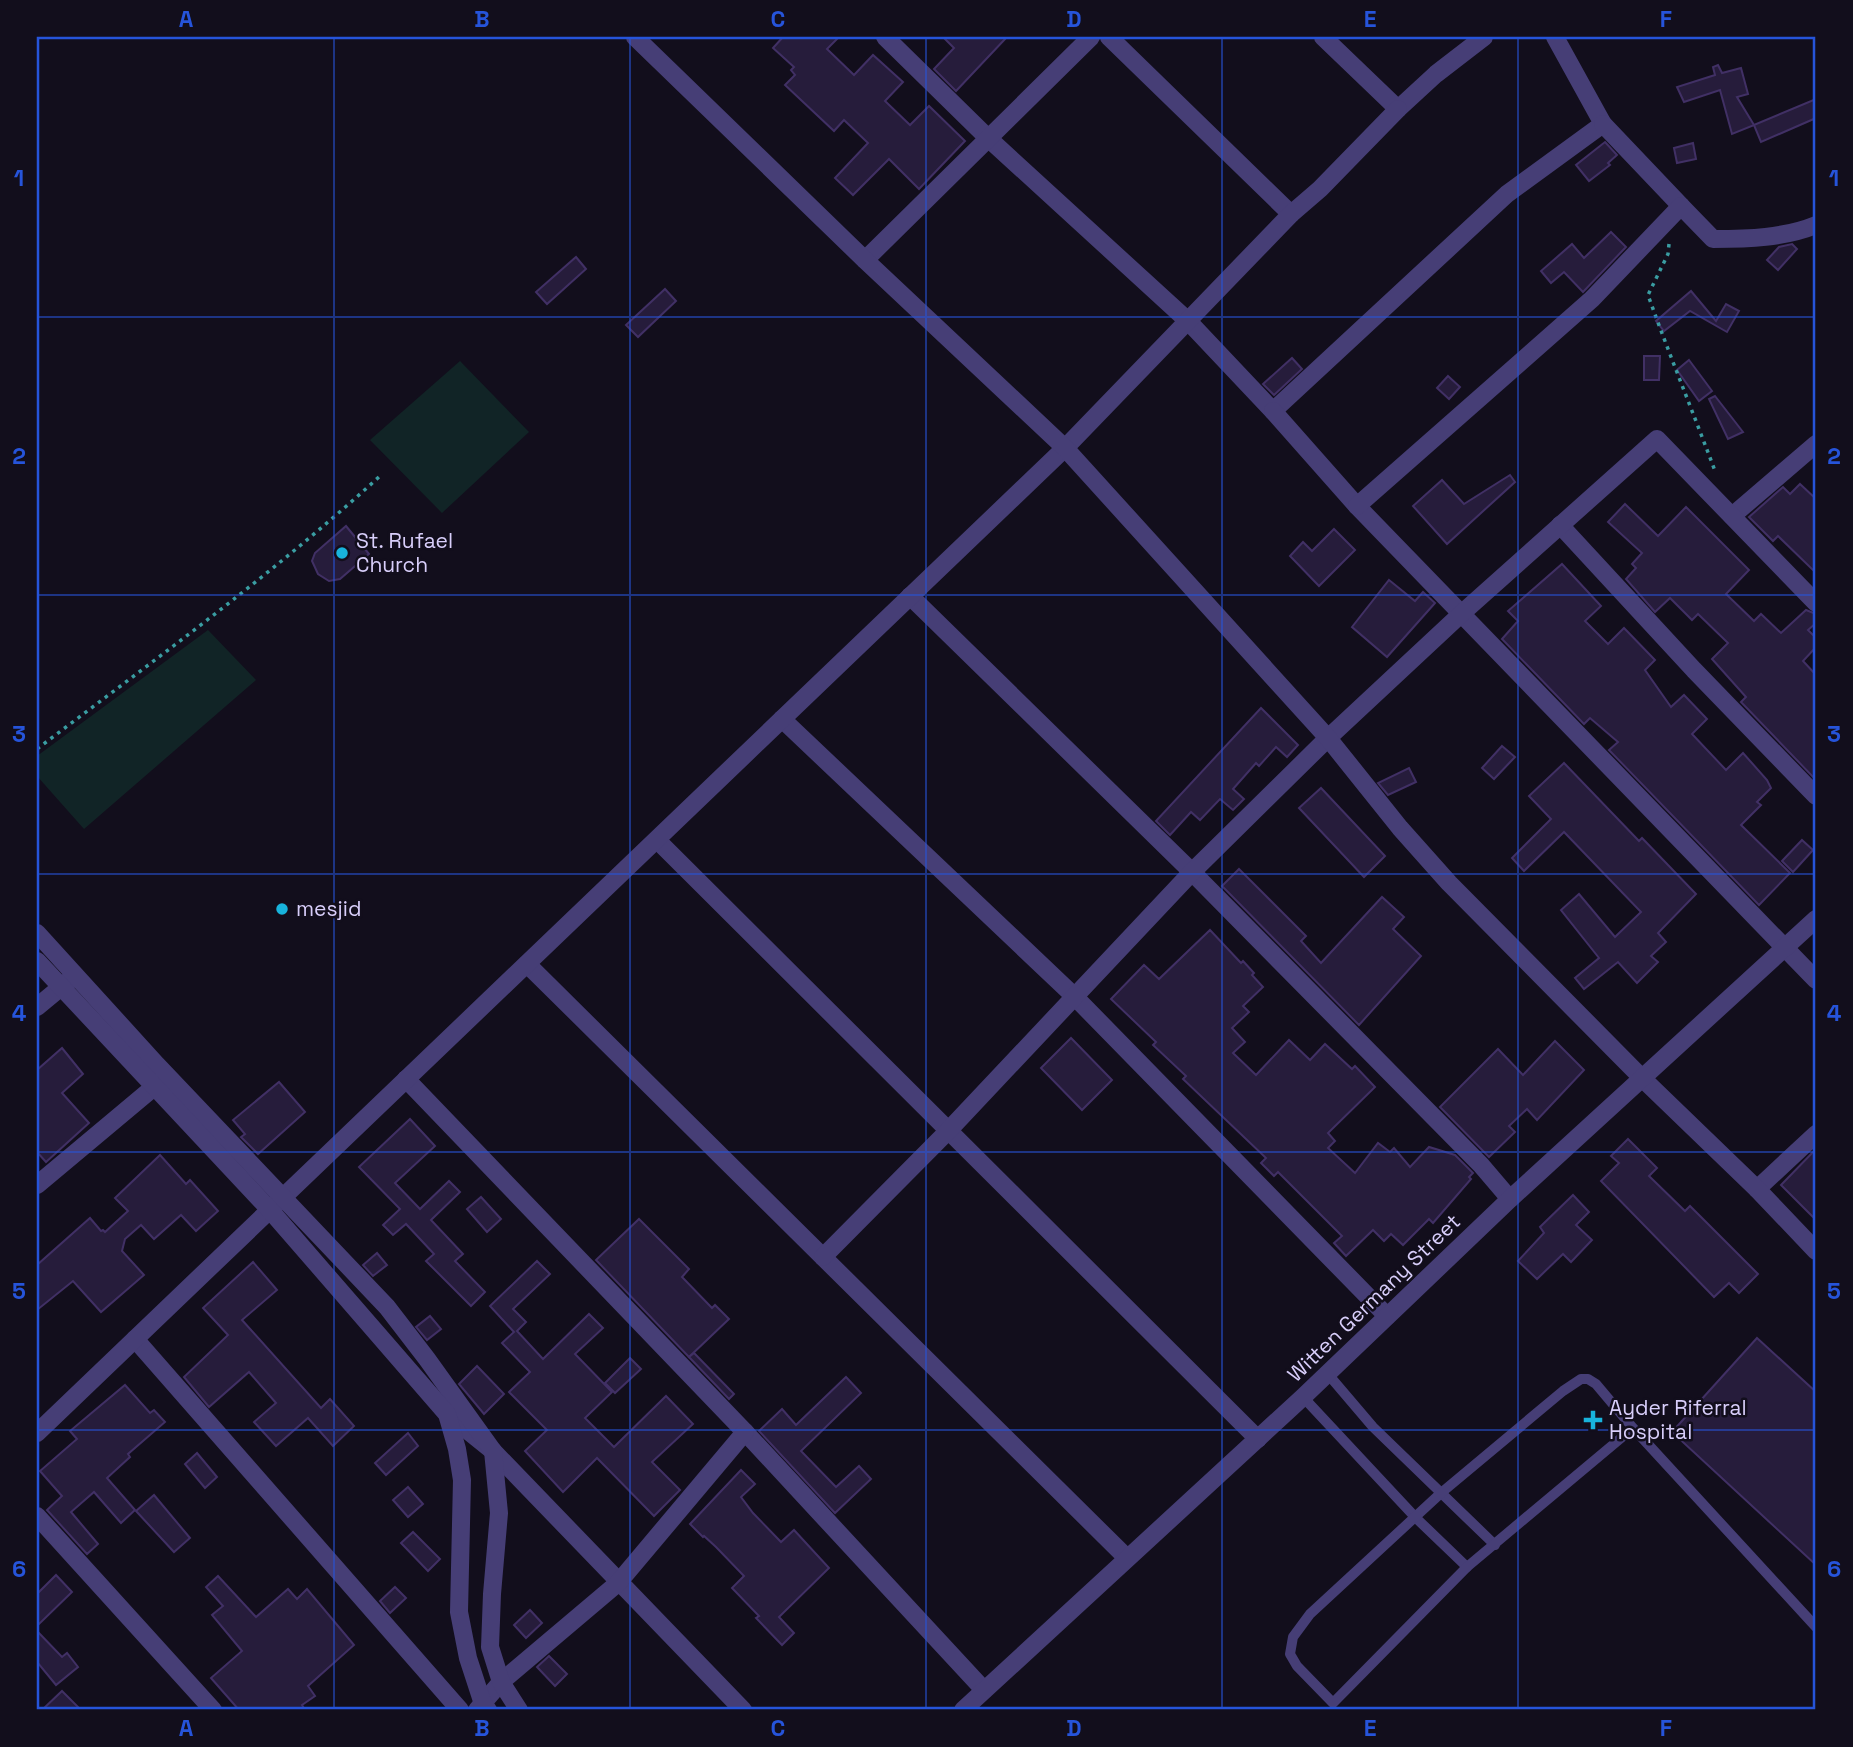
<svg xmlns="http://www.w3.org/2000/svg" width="1853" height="1747" viewBox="0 0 1853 1747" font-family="'Space Grotesk',sans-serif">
	<rect width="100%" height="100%" fill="#120e1c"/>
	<!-- green -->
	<g fill="#112426">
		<path d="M460 361 529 432 442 513 370 440Z"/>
		<path d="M208 630 256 680 84 829 37 776V756Z"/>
	</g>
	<!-- building -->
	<g fill="#261c3b" stroke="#413065" stroke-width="2">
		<path d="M783 37H839L827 49 854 75 873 55 903 82 885 101 910 125 929 106 965 141 919 189 889 159 853 195 835 178 868 143 844 120 834 131 785 85 795 75 791 70 794 67 773 48Z"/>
		<path d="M943 37H1007L956 91 934 69 954 48Z"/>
		<path d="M1718 65 1722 73 1741 68 1748 94 1737 97 1754 125 1816 99V118L1761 142 1754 125 1732 134 1720 90 1684 102 1677 87 1715 75 1713 67Z"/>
		<path d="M1605 142 1617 155 1608 163 1610 165 1589 181 1576 165Z"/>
		<path d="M1693 143 1696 159 1677 163 1674 148Z"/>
		<path d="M1611 232 1626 247 1583 292 1564 272 1551 283 1541 271 1572 244 1584 258Z"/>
		<path d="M1792 244 1797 249 1778 270 1767 260 1779 247Z"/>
		<path d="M576 257 586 269 547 304 536 292Z"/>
		<path d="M665 289 676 301 638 337 626 325Z"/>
		<path d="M1691 291 1716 321 1726 304 1739 311 1727 332 1690 311 1664 331 1656 321Z"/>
		<path d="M1644 356H1660L1659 380H1644Z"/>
		<path d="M1292 358 1302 369 1274 395 1263 384Z"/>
		<path d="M1689 360 1712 391 1699 401 1677 370Z"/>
		<path d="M1448 376 1460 387 1449 399 1437 388Z"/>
		<path d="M1715 396 1743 432 1728 439 1709 399Z"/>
		<path d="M1510 475 1515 482 1447 544 1413 506 1442 480 1464 504Z"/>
		<path d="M1800 484 1816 499V573L1778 536 1773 541 1749 517 1783 487 1790 494Z"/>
		<path d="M1625 504 1658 536 1686 507 1749 570 1726 594 1754 621 1761 614 1781 633 1806 610 1816 614V623L1808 630 1816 638V647L1803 661 1816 675V780L1741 702 1746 697 1712 659 1728 643 1698 614 1692 620 1670 598 1655 612 1626 579 1636 568 1632 564 1642 553 1608 522Z"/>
		<path d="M346 526 369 554 340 579 329 581 318 574 312 561 315 553Z"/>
		<path d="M1334 529 1355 550 1319 586 1290 556 1303 542 1312 551Z"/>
		<path d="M1562 564 1601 606 1585 621 1608 644 1624 628 1655 660 1645 670 1671 707 1684 695 1707 719 1692 734 1726 770 1743 753 1767 780 1771 788 1757 802 1761 805 1741 825 1790 873 1759 905 1609 750 1618 742 1590 718 1584 724 1502 639 1518 621 1508 611Z"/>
		<path d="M1389 580 1415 601 1423 592 1435 603 1387 657 1352 627Z"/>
		<path d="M1261 708 1298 745 1287 757 1276 747 1259 766 1256 763 1233 789 1244 799 1233 810 1220 799 1200 820 1191 812 1170 835 1156 821Z"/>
		<path d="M1502 746 1515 757 1494 779 1482 768Z"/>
		<path d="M1564 763 1639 841 1642 838 1696 894 1658 933 1666 942 1651 956 1658 962 1637 983 1618 962 1584 989 1575 978 1599 958 1561 910 1579 894 1615 937 1641 912 1564 832 1524 871 1512 858 1551 819 1529 796Z"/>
		<path d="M1409 768 1416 782 1388 795 1378 783Z"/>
		<path d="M1321 788 1385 856 1364 877 1299 808Z"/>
		<path d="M1802 840 1813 850 1793 872 1782 861Z"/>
		<path d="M1239 869 1306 936 1301 941 1321 963 1382 897 1404 917 1393 929 1421 956 1359 1025 1222 886Z"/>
		<path d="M1210 930 1241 963 1243 961 1254 973 1252 975 1263 987 1243 1006 1249 1012 1232 1028 1245 1042 1233 1053 1256 1075 1289 1040 1310 1060 1325 1044 1352 1069 1355 1066 1375 1087 1328 1133 1335 1141 1328 1148 1355 1173 1378 1143 1390 1152 1394 1148 1410 1167 1429 1147 1455 1155 1473 1173 1469 1177 1471 1179 1433 1223 1429 1219 1403 1245 1391 1234 1384 1241 1373 1230 1346 1256 1334 1243 1342 1236 1278 1172 1274 1176 1261 1163 1266 1158 1183 1079 1186 1076 1153 1045 1156 1042 1111 999 1144 965 1159 979Z"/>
		<path d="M1071 1038 1112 1080 1082 1110 1041 1068Z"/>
		<path d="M1555 1041 1584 1070 1537 1120 1527 1109 1509 1126 1515 1132 1489 1157 1440 1107 1498 1049 1523 1075Z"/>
		<path d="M62 1048 83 1074 62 1093 89 1123 46 1162 37 1152V1070Z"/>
		<path d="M279 1082 305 1112 258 1154 241 1137 245 1134 233 1120Z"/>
		<path d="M410 1119 435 1146 395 1183 420 1209 449 1181 460 1192 431 1220 463 1254 455 1261 485 1292 471 1306 426 1261 434 1254 406 1224 393 1235 383 1225 400 1209 359 1167Z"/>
		<path d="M1628 1139 1657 1168 1649 1176 1685 1211 1690 1206 1758 1274 1739 1293 1729 1283 1714 1297 1601 1181 1619 1163 1611 1156Z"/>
		<path d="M1816 1149V1220L1781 1185Z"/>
		<path d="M160 1155 186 1184 190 1180 218 1211 196 1231 181 1215 154 1239 141 1225 125 1239 122 1251 144 1275 101 1312 73 1281 37 1310V1265L90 1218 101 1231 103 1230 105 1232 128 1211 115 1198Z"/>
		<path d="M1573 1195 1589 1212 1576 1225 1592 1240 1571 1262 1563 1254 1537 1279 1518 1261 1544 1233 1540 1227Z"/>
		<path d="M481 1197 501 1219 487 1232 467 1209Z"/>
		<path d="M639 1219 689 1269 682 1277 712 1308 715 1305 729 1319 689 1357 596 1260Z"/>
		<path d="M377 1253 387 1265 373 1276 363 1265Z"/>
		<path d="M537 1261 550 1274 513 1309 526 1322 517 1331 543 1359 589 1314 603 1328 575 1354 612 1392 585 1418 614 1447 666 1396 693 1424 652 1462 680 1490 654 1516 597 1458 563 1492 525 1451 547 1430 509 1392 530 1372 502 1343 514 1332 490 1306Z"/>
		<path d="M253 1262 277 1290 242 1320 321 1408 330 1399 354 1426 333 1446 308 1418 276 1446 254 1422 276 1403 249 1372 209 1407 184 1377 228 1335 203 1308Z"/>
		<path d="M430 1316 441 1329 427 1340 416 1327Z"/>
		<path d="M1757 1338 1816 1392V1565L1672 1432Z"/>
		<path d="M694 1353 734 1394 729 1399 689 1357Z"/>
		<path d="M630 1358 641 1369 615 1393 605 1383Z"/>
		<path d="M477 1366 504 1394 484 1414 459 1384Z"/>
		<path d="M846 1377 861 1393 801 1451 836 1487 859 1466 871 1479 835 1513 759 1431 782 1409 796 1425Z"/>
		<path d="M125 1385 150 1413 154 1410 165 1422 128 1454 130 1457 107 1478 135 1510 121 1523 94 1492 71 1512 98 1544 87 1554 47 1510 62 1496 40 1471 77 1439 70 1431Z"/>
		<path d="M408 1433 418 1446 386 1475 375 1463Z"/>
		<path d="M197 1453 217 1477 205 1488 185 1464Z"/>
		<path d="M741 1470 755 1484 741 1497 753 1513 781 1542 794 1530 829 1568 779 1617 794 1633 782 1645 756 1618 759 1616 732 1588 744 1576 716 1547 704 1536 703 1537 690 1524Z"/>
		<path d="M408 1487 423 1504 408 1517 393 1500Z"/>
		<path d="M154 1495 190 1538 174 1552 136 1511Z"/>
		<path d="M413 1532 440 1559 428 1571 401 1543Z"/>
		<path d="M56 1575 72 1592 37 1626V1594Z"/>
		<path d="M218 1576 256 1617 288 1589 297 1599 307 1589 354 1645 308 1686 315 1696 302 1705 305 1710H239L211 1678 242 1651 212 1615 223 1606 206 1587Z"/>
		<path d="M395 1587 406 1598 390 1613 380 1601Z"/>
		<path d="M530 1610 542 1623 526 1638 514 1625Z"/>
		<path d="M37 1631 62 1657 67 1653 78 1667 56 1685 37 1662Z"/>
		<path d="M549 1656 567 1674 555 1686 537 1667Z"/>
		<path d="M62 1691 81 1710H42Z"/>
	</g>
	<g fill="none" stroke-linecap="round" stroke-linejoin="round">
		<!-- path -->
		<g stroke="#3a9da2" stroke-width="3.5" stroke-dasharray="3.5 5" stroke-linecap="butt">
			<path d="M1669 244 1668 254 1648 295C1669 354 1693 412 1715 471"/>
			<path d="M37 749C153 661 272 575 380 476"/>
		</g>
		<!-- service -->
		<g stroke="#463e76" stroke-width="10">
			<path d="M1327 1373 1373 1427 1495 1545"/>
			<path d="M1303 1397 1416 1518 1467 1567"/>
			<path d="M1633 1428 1467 1567 1333 1703 1297 1666 1290 1654 1293 1637 1310 1614 1441 1493 1563 1391 1581 1379H1588L1596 1384 1633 1428 1816 1627"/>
		</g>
		<!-- minor -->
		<g stroke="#463e76" stroke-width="18">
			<path d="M885 37 988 138 1188 321 1273 411 1507 194 1603 124 1555 37"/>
			<path d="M1109 37 1291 214"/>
			<path d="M1323 37 1398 109 1436 74 1484 37"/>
			<path d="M1603 124 1681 206"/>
			<path d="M865 260 1091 37"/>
			<path d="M1273 411 1357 506 1816 980"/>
			<path d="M1357 506 1592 299 1681 206 1713 239C1748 239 1784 238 1816 225"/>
			<path d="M1732 516 1816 444"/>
			<path d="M1560 525 1694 670 1816 796"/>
			<path d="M910 596 1192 872 1481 1165 1510 1199"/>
			<path d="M782 719 1074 996 1387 1316"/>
			<path d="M657 840 1258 1439"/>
			<path d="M527 964 1127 1558"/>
			<path d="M37 1007 72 978"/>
			<path d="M406 1079 745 1432 984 1690"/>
			<path d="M37 1185 166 1077"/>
			<path d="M1757 1189 1816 1134"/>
			<path d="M823 1257 948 1131 1192 872 1328 738 1461 614 1657 439 1816 603"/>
			<path d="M135 1339 460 1710"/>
			<path d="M447 1414 493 1451 743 1710"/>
			<path d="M37 1433 1065 448 1291 214 1320 189 1398 109"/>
			<path d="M37 1516 213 1710"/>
			<path d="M477 1710 501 1682 618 1583 745 1432"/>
		</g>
		<!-- tertiary -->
		<g stroke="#463e76" stroke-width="18">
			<path d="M635 37 865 260 1065 448 1328 738 1400 828 1449 883 1642 1078 1757 1189 1816 1251"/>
			<path d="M37 933 157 1065 387 1307 427 1359 493 1451 499 1513 492 1594 490 1647 501 1682 519 1710"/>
			<path d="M37 961 270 1210 447 1414 457 1449 462 1480 459 1612 468 1658 483 1704 488 1710"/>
			<path d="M963 1710 1303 1397 1510 1199 1816 919"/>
		</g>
	</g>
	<!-- grid -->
	<path fill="none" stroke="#2654da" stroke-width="2" stroke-opacity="0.55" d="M334 37V1710M630 37V1710M926 37V1710M1222 37V1710M1518 37V1710M37 317H1816M37 595H1816M37 874H1816M37 1152H1816M37 1430H1816"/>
	<!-- markers -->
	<g fill="#18b3dc" stroke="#120e1c" stroke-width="2.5">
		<circle cx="342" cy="553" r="7"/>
		<circle cx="282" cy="909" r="7"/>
		<path d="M1589.5 1409.5h7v7h7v7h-7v7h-7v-7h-7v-7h7z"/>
	</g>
	<g text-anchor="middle" stroke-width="5" stroke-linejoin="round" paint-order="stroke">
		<!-- poi labels -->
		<g font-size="21" fill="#d8cefa" stroke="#120e1c" text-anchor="start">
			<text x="356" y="548">St. Rufael<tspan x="356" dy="24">Church</tspan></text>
			<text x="296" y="916">mesjid</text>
			<text x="1609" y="1415">Ayder Riferral<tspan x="1609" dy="24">Hospital</tspan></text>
		</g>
		<!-- street labels -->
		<g font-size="21" fill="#d8cefa" stroke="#120e1c">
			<text transform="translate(1374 1298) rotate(-44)" y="7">Witten Germany Street</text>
		</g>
	</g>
	<!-- border -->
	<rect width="1853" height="1747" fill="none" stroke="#120e1c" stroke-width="77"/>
	<rect x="38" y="38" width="1776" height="1670" fill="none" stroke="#2654da" stroke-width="2.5"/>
	<g font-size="23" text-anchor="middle" font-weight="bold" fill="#2654da">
		<text x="186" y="27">A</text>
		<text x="482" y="27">B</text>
		<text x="778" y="27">C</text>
		<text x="1074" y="27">D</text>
		<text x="1370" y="27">E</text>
		<text x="1666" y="27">F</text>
		<text x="19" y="186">1</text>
		<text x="1834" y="186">1</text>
		<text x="19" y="464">2</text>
		<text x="1834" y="464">2</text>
		<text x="19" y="742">3</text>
		<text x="1834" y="742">3</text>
		<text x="19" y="1021">4</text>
		<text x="1834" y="1021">4</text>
		<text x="19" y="1299">5</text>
		<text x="1834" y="1299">5</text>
		<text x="19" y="1577">6</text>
		<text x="1834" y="1577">6</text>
		<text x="186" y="1736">A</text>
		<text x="482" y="1736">B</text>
		<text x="778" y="1736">C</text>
		<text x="1074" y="1736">D</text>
		<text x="1370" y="1736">E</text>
		<text x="1666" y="1736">F</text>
	</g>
</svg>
